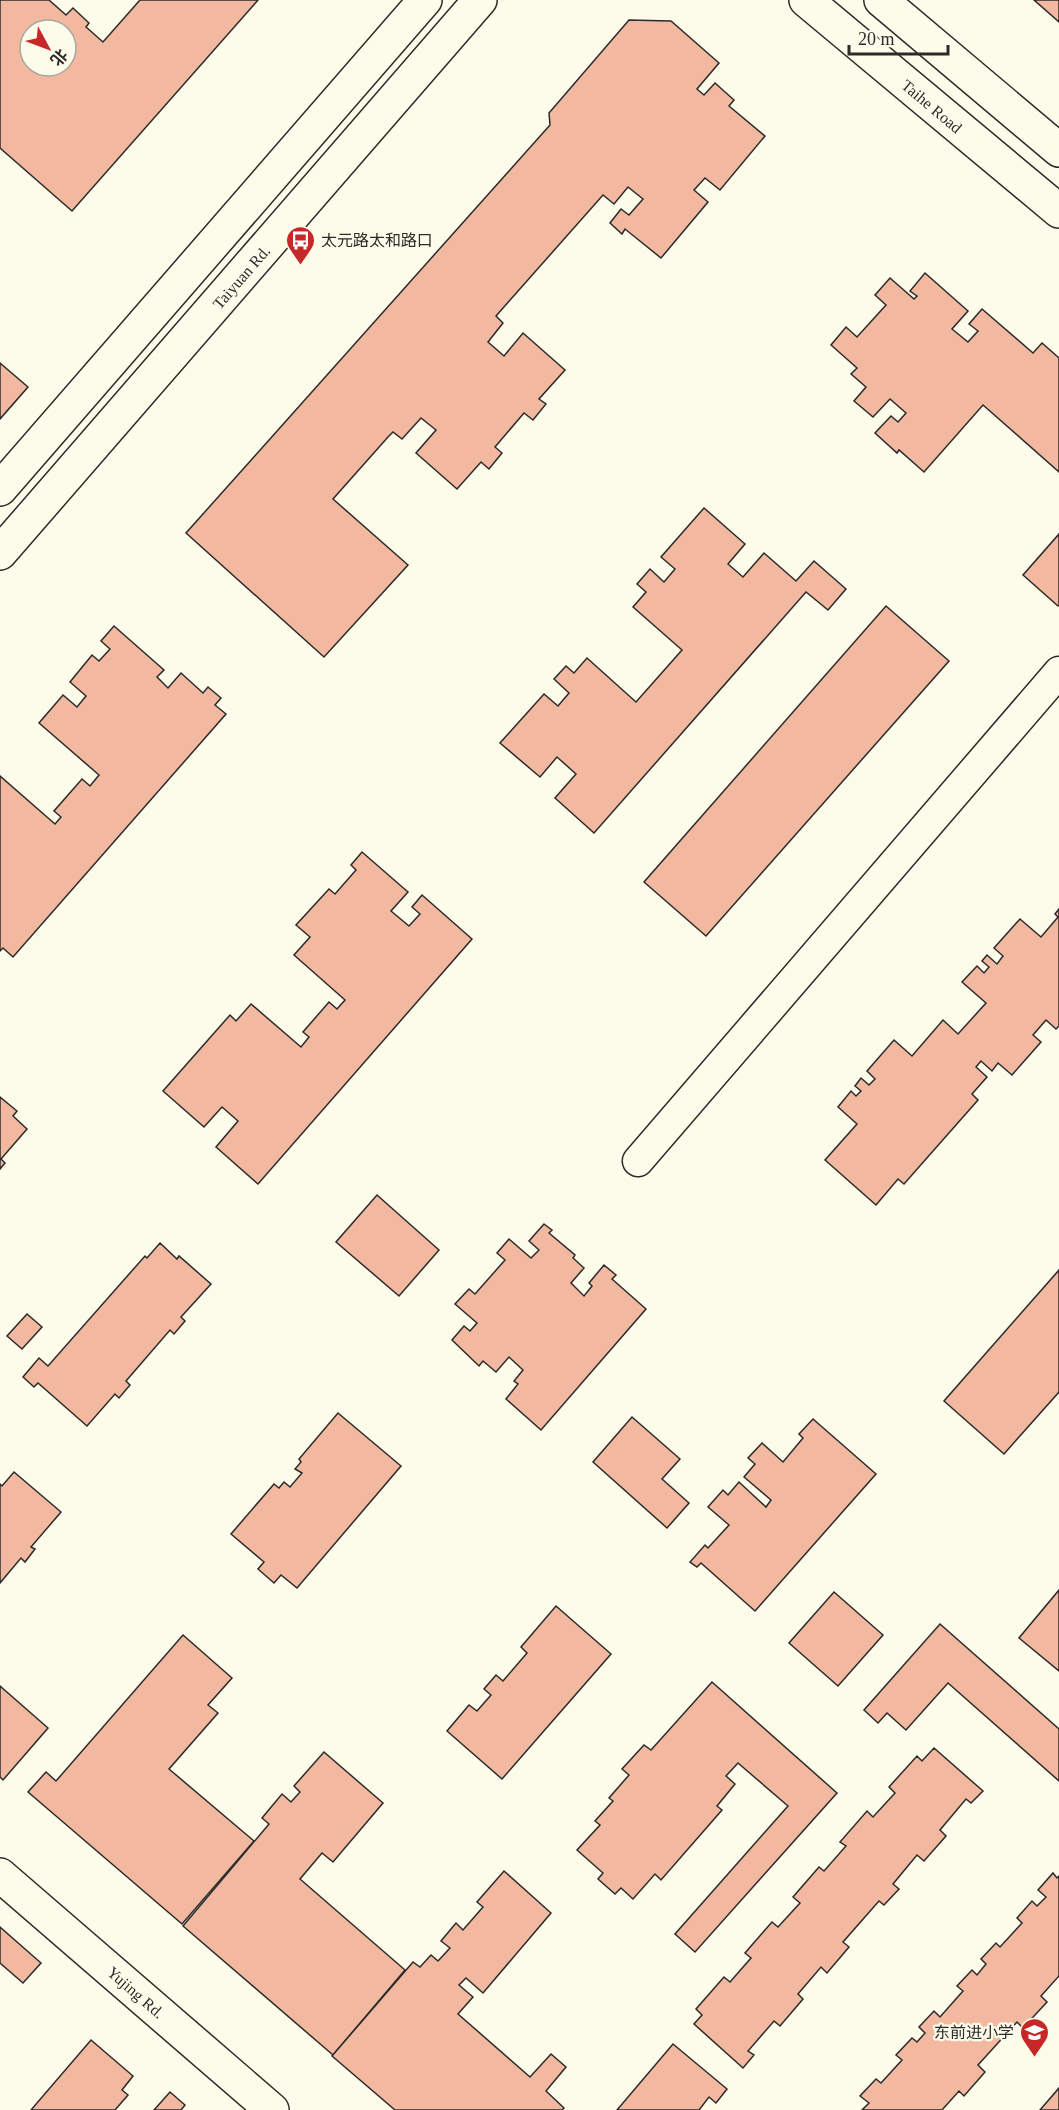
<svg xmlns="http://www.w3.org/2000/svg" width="1059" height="2110" viewBox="0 0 1059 2110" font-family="'Times New Roman','Noto Sans SC',serif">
	<rect width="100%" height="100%" fill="#fdfbea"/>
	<!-- building -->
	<g fill="#f2b8a0" stroke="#2b2b2b" stroke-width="1.5" fill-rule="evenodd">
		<path d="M0 0H49L66 15 73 8 89 23 86 27 103 42 140 0H258L72 211 0 148ZM30 30H66V66H30Z"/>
		<path d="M1034 0H1059V22Z"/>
		<path d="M629 20 671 21 719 63 697 89 704 95 715 83 734 100 729 106 765 136 720 190 705 178 694 190 708 202 661 258 625 229 622 234 610 223 621 209 629 215 643 199 628 187 614 204 603 195 496 316 503 323 488 342 504 356 523 333 565 370 539 399 546 404 533 420 524 413 495 447 502 453 489 469 481 462 457 489 416 453 436 430 421 418 402 439 393 432 388 437 333 499 408 565 324 657 186 533 550 125 549 113Z"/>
		<path d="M925 273 968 311 952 329 968 342 978 331 969 324 982 309 1033 353 1042 343 1059 358V472L983 405 924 472 899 450 897 453 875 433 891 416 898 422 906 413 890 399 873 417 854 401 866 387 851 374 857 368 831 345 846 327 857 337 886 305 875 295 890 278 914 299 917 296 910 291Z"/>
		<path d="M0 363 28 387 0 419Z"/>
		<path d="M704 508 745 544 728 564 743 577 764 553 796 581 814 561 846 589 828 610 806 592 594 833 555 798 576 774 557 757 540 777 500 743 544 694 558 706 569 693 554 679 566 666 574 673 587 658 636 702 682 650 633 607 646 592 637 584 650 569 664 582 675 569 661 557Z"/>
		<path d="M1059 534V605L1058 606 1023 575Z"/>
		<path d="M886 606 949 661 706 936 644 882Z"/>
		<path d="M114 626 164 670 157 677 168 688 181 673 203 693 208 687 221 698 215 705 226 714 13 957 3 948 0 951V776L55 824 61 817 54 811 82 779 90 786 99 775 39 723 63 695 77 707 86 696 70 682 92 655 99 661 110 649 101 641Z"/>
		<path d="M362 852 408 892 391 911 409 926 420 914 412 907 422 895 472 939 258 1184 216 1147 238 1121 222 1107 204 1127 163 1091 230 1015 236 1021 251 1004 301 1047 309 1037 303 1032 329 1002 337 1009 345 1000 294 955 310 937 296 925 329 889 335 894 356 870 351 865Z"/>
		<path d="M1059 909V1026L1056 1029 1046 1020 1033 1035 1041 1042 1012 1075 998 1063 992 1071 981 1061 976 1067 987 1077 972 1094 978 1100 904 1184 898 1179 876 1205 825 1160 857 1124 838 1107 851 1091 856 1096 861 1091 855 1086 861 1078 869 1085 875 1079 867 1071 894 1040 912 1056 943 1020 958 1034 986 1003 962 982 977 966 984 973 989 967 982 961 987 955 997 964 1003 956 994 948 1020 919 1041 937 1058 917 1055 914Z"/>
		<path d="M0 1097 17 1111 13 1116 27 1129 1 1159 5 1163 0 1169Z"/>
		<path d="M377 1195 439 1250 399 1296 336 1242Z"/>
		<path d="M544 1224 552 1230 549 1233 575 1255 573 1258 584 1268 571 1283 584 1296 592 1286 589 1283 604 1265 616 1275 612 1279 646 1309 541 1430 506 1399 518 1384 514 1381 523 1370 509 1357 496 1372 483 1361 479 1366 452 1340 464 1326 470 1331 477 1323 455 1304 469 1289 475 1294 505 1260 497 1253 509 1239 531 1258 539 1250 529 1241Z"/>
		<path d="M160 1243 177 1259 179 1256 211 1284 181 1317 185 1321 174 1334 170 1330 126 1381 130 1385 119 1398 115 1394 87 1426 38 1383 34 1387 23 1377 39 1358 48 1366 145 1256 147 1258Z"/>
		<path d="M1059 1270V1392L1004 1454 944 1401Z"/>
		<path d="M27 1314 42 1327 22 1349 7 1336Z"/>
		<path d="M338 1413 401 1466 297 1588 281 1575 274 1583 258 1569 264 1562 231 1534 274 1484 279 1488 284 1482 290 1487 302 1473 295 1469 301 1462 299 1459Z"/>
		<path d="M632 1417 680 1459 662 1479 689 1503 667 1528 593 1462Z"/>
		<path d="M813 1419 876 1474 755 1611 701 1563 697 1567 690 1562 705 1545 708 1548 729 1525 708 1507 723 1490 728 1495 739 1482 766 1507 771 1500 744 1477 755 1464 748 1458 762 1443 783 1462 803 1438 799 1434Z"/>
		<path d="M14 1472 61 1512 31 1547 35 1549 25 1562 21 1558 0 1583V1484L2 1486Z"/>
		<path d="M1059 1590V1671L1019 1638Z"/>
		<path d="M834 1592 883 1635 838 1686 789 1643Z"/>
		<path d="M556 1606 611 1654 502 1779 447 1731 469 1705 477 1711 491 1695 484 1689 496 1675 503 1681 527 1653 521 1647Z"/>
		<path d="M940 1624 1059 1729V1781L948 1683 906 1730 887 1713 878 1723 864 1710Z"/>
		<path d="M183 1635 232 1678 208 1705 218 1713 169 1769 254 1841 182 1924 28 1792 46 1772 56 1781Z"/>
		<path d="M712 1682 837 1793 695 1952 675 1934 788 1806 738 1763 726 1776 735 1784 717 1806 722 1810 661 1880 655 1874 633 1899 621 1888 615 1894 598 1879 603 1873 577 1850 600 1825 595 1821 613 1801 609 1798 629 1775 622 1769 644 1745 651 1750Z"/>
		<path d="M0 1686 48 1728 3 1780 0 1777Z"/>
		<path d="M934 1748 983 1791 971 1803 966 1799 940 1830 946 1836 924 1861 917 1855 893 1884 899 1889 884 1905 879 1901 843 1942 849 1947 827 1973 821 1967 798 1994 803 1999 780 2026 774 2021 748 2051 754 2055 743 2068 694 2024 702 2015 696 2009 724 1977 730 1982 751 1958 745 1953 772 1922 778 1927 800 1903 793 1897 819 1867 824 1871 846 1846 840 1842 867 1811 873 1817 895 1793 889 1787 917 1756 922 1761Z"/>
		<path d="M324 1752 383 1803 333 1862 322 1853 300 1879 405 1970 333 2055 183 1926 269 1824 262 1818 282 1794 291 1802 300 1792 294 1786Z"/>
		<path d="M504 1871 551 1913 483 1993 466 1978 459 1985 473 1997 458 2014 530 2077 551 2054 566 2067 546 2091 564 2108 562 2110H395L332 2056 413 1962 420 1967 431 1955 438 1961 450 1948 441 1941 456 1923 463 1930 483 1907 477 1902Z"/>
		<path d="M1053 1873 1057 1878 1059 1876V1976L1041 1996 1047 2002 1023 2028 1017 2022 978 2065 985 2072 964 2096 959 2091 942 2110H862L869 2103 860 2096 876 2079 881 2083 902 2060 896 2055 912 2038 917 2042 925 2033 919 2027 934 2011 940 2017 963 1991 957 1986 972 1970 977 1975 986 1964 981 1959 996 1943 1000 1947 1022 1923 1017 1918 1032 1901 1037 1906 1046 1897 1038 1890Z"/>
		<path d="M0 1927 41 1963 23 1983 0 1963Z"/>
		<path d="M91 2040 133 2076 122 2090 128 2095 115 2110H31Z"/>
		<path d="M673 2044 727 2089 716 2103 709 2097 699 2110H617Z"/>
		<path d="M1059 2088V2110H1040Z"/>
		<path d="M170 2092 185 2105 181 2110H154Z"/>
	</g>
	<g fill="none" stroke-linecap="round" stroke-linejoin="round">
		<defs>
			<path id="minor" d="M638 1161 1059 672"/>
			<path id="tertiary" d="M0 1875 272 2110"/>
			<g id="secondary">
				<path d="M806 0 1059 211"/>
				<path d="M881 0 1059 150"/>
				<path d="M0 489 425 0"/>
				<path d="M0 553 480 0"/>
			</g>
		</defs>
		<!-- minor casing -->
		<use href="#minor" stroke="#2b2b2b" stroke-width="33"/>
		<!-- tertiary casing -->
		<use href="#tertiary" stroke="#2b2b2b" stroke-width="36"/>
		<!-- secondary casing -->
		<use href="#secondary" stroke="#2b2b2b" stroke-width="36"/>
		<!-- minor -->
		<use href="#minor" stroke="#fdfbea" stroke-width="30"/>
		<!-- tertiary -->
		<use href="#tertiary" stroke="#fdfbea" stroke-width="33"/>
		<!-- secondary -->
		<use href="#secondary" stroke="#fdfbea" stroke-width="33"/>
	</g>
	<!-- icons -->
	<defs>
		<symbol id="bus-pin" viewBox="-11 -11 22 30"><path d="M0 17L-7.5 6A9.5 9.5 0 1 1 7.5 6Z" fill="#c62828" stroke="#fdfbea"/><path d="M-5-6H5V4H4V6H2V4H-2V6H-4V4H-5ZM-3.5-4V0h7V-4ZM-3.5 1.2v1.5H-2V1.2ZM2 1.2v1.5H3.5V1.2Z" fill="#fff"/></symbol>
		<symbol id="school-pin" viewBox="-11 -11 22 30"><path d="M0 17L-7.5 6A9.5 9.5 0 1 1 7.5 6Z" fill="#c62828" stroke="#fdfbea"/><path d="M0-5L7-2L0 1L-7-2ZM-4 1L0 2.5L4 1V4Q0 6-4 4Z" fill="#fff"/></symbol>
	</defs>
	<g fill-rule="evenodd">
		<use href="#bus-pin" x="284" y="224" width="33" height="45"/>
		<use href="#school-pin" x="1018" y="2016" width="33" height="45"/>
	</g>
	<g text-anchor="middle" stroke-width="4.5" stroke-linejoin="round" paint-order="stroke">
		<!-- street labels -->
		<g font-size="16" fill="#2b2b2b" stroke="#fdfbea">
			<text transform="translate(932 106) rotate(40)" y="6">Taihe Road</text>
			<text transform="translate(241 277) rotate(-49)" y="6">Taiyuan Rd.</text>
			<text transform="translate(136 1992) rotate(41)" y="6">Yujing Rd.</text>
		</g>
		<!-- poi labels -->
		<g font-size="16" fill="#2b2b2b" stroke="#fdfbea" text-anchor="start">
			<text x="321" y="246">太元路太和路口</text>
			<text x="1014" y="2038" text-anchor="end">东前进小学</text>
		</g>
	</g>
	<!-- north arrow -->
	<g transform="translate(48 48) rotate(131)"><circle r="28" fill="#fdfbea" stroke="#a9a89e" stroke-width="1.5"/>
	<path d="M0-4.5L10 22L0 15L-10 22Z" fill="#c62828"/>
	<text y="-9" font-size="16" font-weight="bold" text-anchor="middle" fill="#2b2b2b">北</text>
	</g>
	<!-- scale -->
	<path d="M849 45v9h99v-9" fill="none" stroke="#2b2b2b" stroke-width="3"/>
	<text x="858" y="45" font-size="18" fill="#2b2b2b" stroke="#fdfbea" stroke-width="4.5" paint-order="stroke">20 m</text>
</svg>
